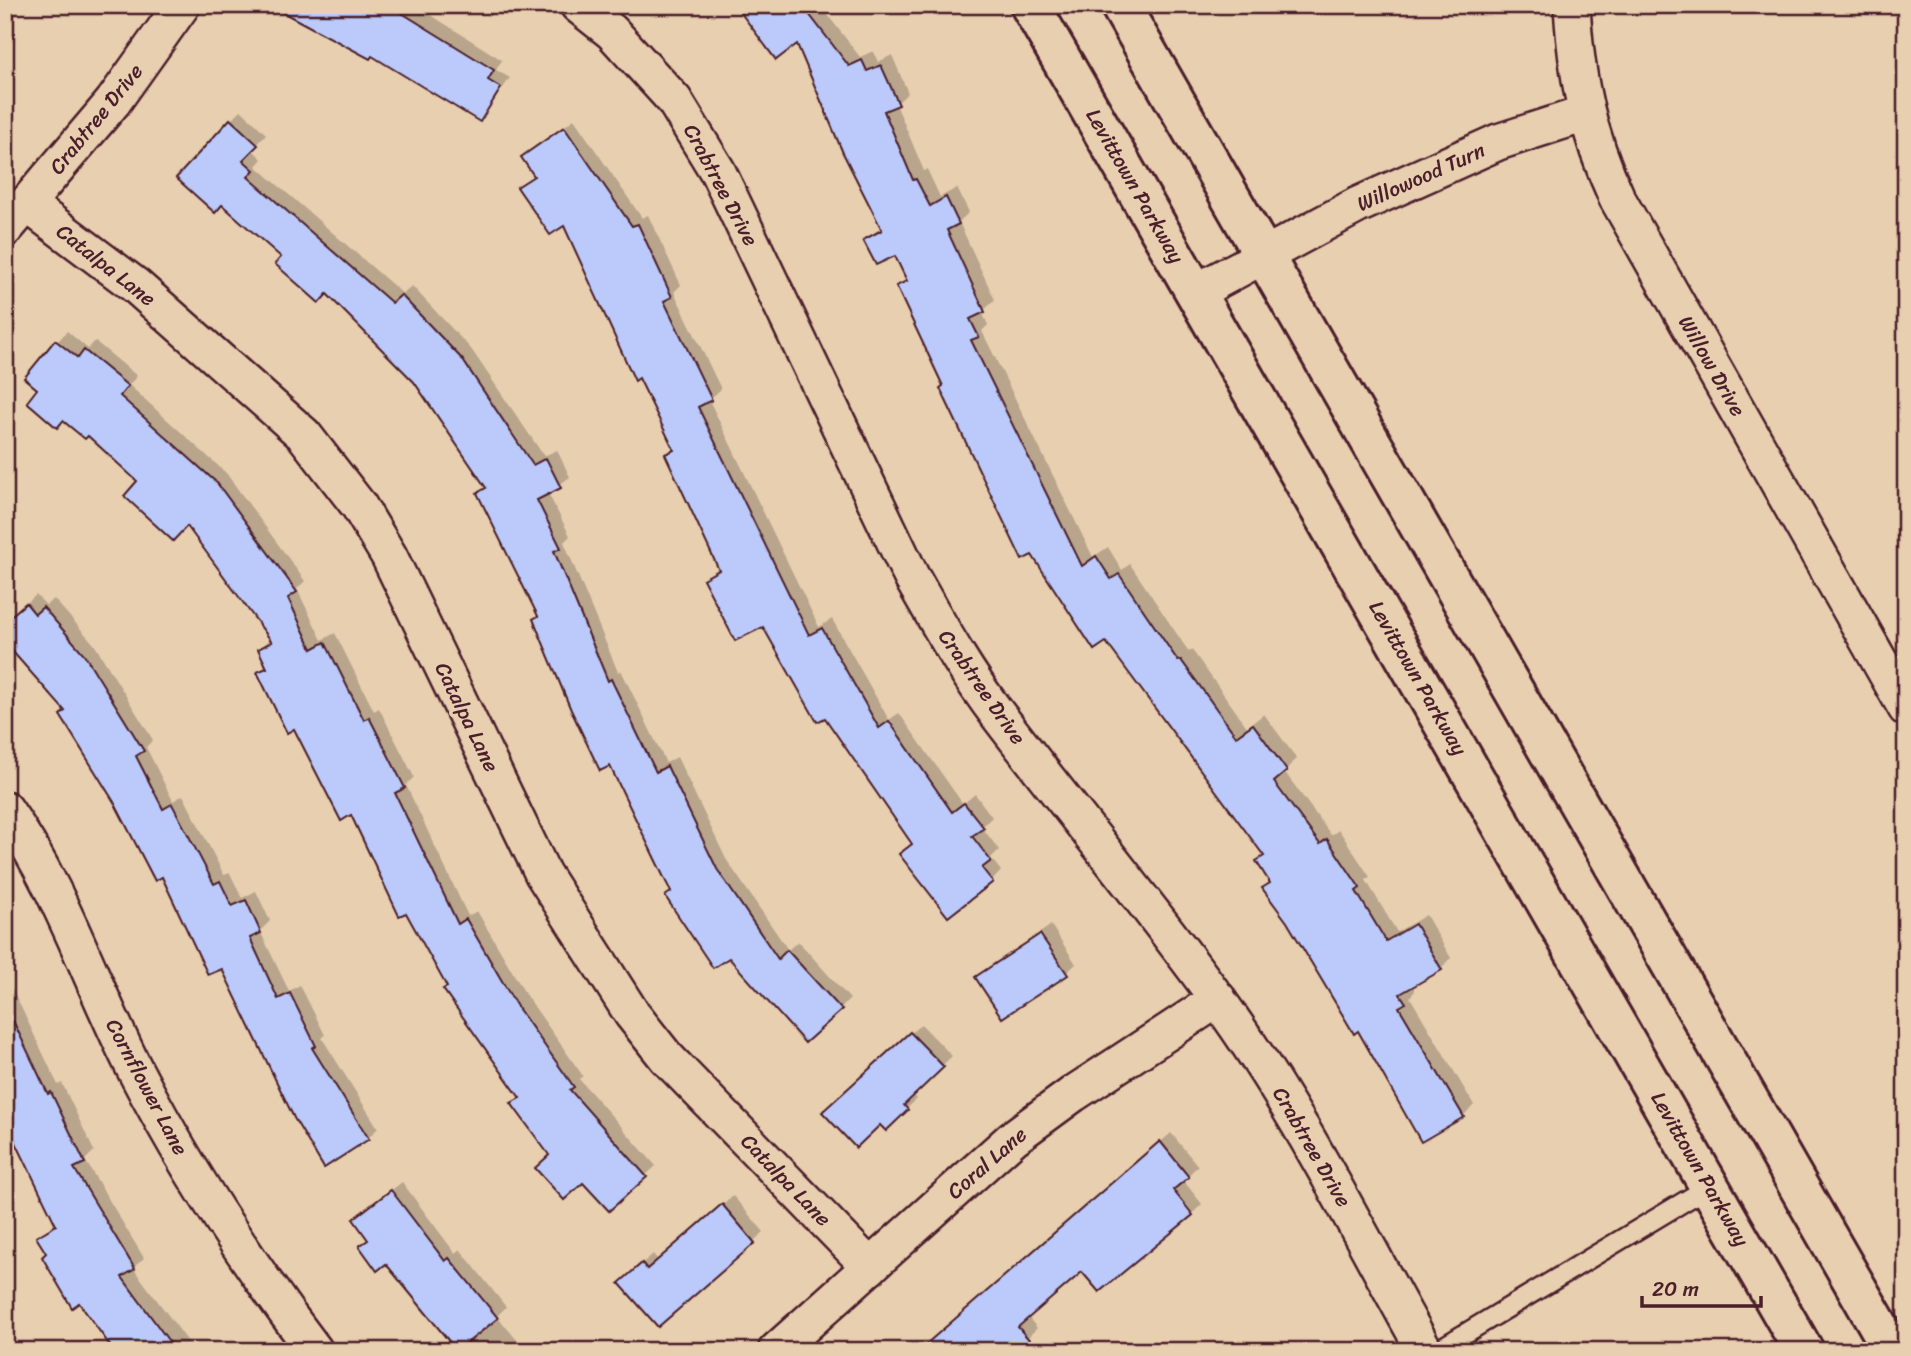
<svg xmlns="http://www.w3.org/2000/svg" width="1911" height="1356" viewBox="0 0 1911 1356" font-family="Sriracha,sans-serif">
	<rect width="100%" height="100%" fill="#e8cfb0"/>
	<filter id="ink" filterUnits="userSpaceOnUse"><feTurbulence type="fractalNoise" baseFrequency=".0143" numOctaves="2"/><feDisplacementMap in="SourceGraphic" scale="14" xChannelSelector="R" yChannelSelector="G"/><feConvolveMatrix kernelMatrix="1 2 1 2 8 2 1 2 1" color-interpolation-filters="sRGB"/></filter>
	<g filter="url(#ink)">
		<!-- shadow -->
		<g fill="#0003">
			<path d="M304 5H415L502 60 496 70 510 78 480 120Z"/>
			<path d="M737 5H820L860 57 873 51 878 62 892 55 908 93 896 104 924 171 927 169 940 197 957 188 969 212 959 222 995 300 982 312 988 325 982 331 1093 557 1108 547 1122 570 1130 564 1189 652 1192 650 1247 727 1264 714 1297 759 1284 771 1331 835 1339 830 1370 877 1366 880 1397 932 1426 915 1451 958 1441 968 1412 985 1415 991 1410 997 1474 1105 1463 1116 1422 1140 1258 862 1265 854 945 385 898 287 907 278 895 254 866 240 882 226 798 41Z"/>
			<path d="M241 110 266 134 252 149 262 159 256 166 403 294 412 286 471 349 544 456 557 450 570 477 548 493 570 536 564 542 618 672 621 670 666 763 677 757 726 859 788 950 798 941 850 999 840 1009 673 891 479 493 486 486 415 381 327 292 222 203 231 120Z"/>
			<path d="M574 119 642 218 648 215 681 285 674 292 721 389 709 400 819 627 832 619 889 720 899 713 963 804 975 794 992 817 982 827 999 850 991 858 1001 871 992 881 902 854 913 842 764 625 705 579 719 567 667 454 674 447 564 224 519 188 535 174 523 157Z"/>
			<path d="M67 331 88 349 95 341 137 376 129 385 226 473 305 581 297 589 322 640 335 633 374 711 379 708 414 777 406 785 468 916 477 911 526 995 583 1076 579 1079 656 1166 609 1209 583 1181 550 1155 514 1103 521 1097 448 986 352 813 259 673 267 664 260 649 271 638 187 524 26 378Z"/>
			<path d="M36 595 46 605 54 599 94 644 153 740 146 747 173 801 183 795 224 875 230 873 242 898 256 891 270 921 260 931 289 991 300 985 325 1035 322 1038 378 1128 368 1138 163 874 67 710 5 622Z"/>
			<path d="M1051 925 1076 964 1066 973 977 978Z"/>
			<path d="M11 986 58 1085 62 1083 94 1151 85 1160 144 1258 133 1268 195 1351H116L38 1237 56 1223 5 1116V988Z"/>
			<path d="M921 1024 952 1056 913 1094 917 1099 886 1128 881 1123 835 1102Z"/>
			<path d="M1171 1133 1198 1166 1183 1180 1202 1204 1192 1214 1082 1269 1027 1316 1037 1328 1027 1338 940 1333Z"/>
			<path d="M402 1182 455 1253 460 1249 506 1307 497 1316 526 1351H458L386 1262 361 1246 369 1238 355 1219Z"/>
			<path d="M733 1196 764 1232 658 1325 631 1273 653 1254 658 1260Z"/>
		</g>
		<!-- building -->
		<g fill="#bbcafa" stroke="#4a1f2b" stroke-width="2">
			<path d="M269 5H389L494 70 488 80 501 88 480 122 372 56 370 59Z"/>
			<path d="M735 5H802L849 66 862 60 867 71 881 65 899 105 884 111 913 180 916 179 930 206 946 197 959 224 947 230 985 312 970 319 979 337 971 340 1082 566 1096 556 1111 579 1119 574 1178 661 1181 660 1236 736 1253 724 1287 771 1274 782 1320 844 1327 839 1360 888 1356 891 1386 941 1415 924 1442 970 1400 994 1406 1003 1399 1007 1464 1117 1421 1142 1358 1031 1354 1034 1287 922 1262 888 1270 883 1256 861 1264 856 1106 642 1094 650 1032 555 1022 560 940 388 943 386 896 286 907 281 895 256 876 265 863 240 882 230 843 153 797 44 776 60Z"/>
			<path d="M230 119 258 145 243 160 254 170 248 177 392 303 401 295 462 359 533 465 546 458 561 488 537 500 561 548 554 551 608 681 611 679 656 772 667 766 717 869 778 959 787 950 842 1010 805 1043 729 958 713 968 665 896 671 892 610 766 600 771 571 710 533 619 538 616 477 493 486 488 414 382 327 294 319 303 275 264 281 257 222 205 215 213 176 178Z"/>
			<path d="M564 127 632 226 638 224 672 297 664 301 712 400 698 407 809 635 822 628 879 728 889 721 952 812 964 803 984 828 972 836 991 861 982 868 993 882 948 917 899 854 912 844 825 718 817 722 763 627 735 641 703 579 719 570 665 454 674 450 639 378 635 381 564 226 550 235 517 187 534 176 521 157Z"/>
			<path d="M55 340 78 358 84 350 128 386 120 396 217 483 297 592 288 598 312 649 325 642 364 720 369 717 405 788 395 793 458 924 466 919 516 1005 574 1087 570 1090 647 1177 609 1211 583 1183 564 1200 535 1168 549 1155 511 1103 520 1098 443 989 447 987 406 913 399 916 351 815 341 821 294 729 287 733 257 672 267 668 258 649 272 642 187 526 173 541 124 496 137 481 88 436 85 439 63 421 57 428 27 402 37 389 24 378Z"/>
			<path d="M26 603 35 614 43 607 84 654 144 751 136 756 163 809 172 804 214 884 220 881 232 906 246 900 261 933 250 938 278 999 290 993 316 1046 312 1048 369 1139 324 1168 294 1118 222 969 208 975 162 877 155 881 114 802 60 715 65 711 5 643V621Z"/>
			<path d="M1040 934 1068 975 1002 1018 975 977Z"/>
			<path d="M5 1004 48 1094 51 1092 85 1163 74 1168 135 1269 122 1277 176 1351H114L79 1303 72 1308 42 1257 46 1253 36 1237 56 1225 5 1120Z"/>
			<path d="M910 1032 944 1067 904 1105 908 1110 886 1131 880 1125 856 1148 822 1112Z"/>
			<path d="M1160 1141 1189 1177 1173 1190 1193 1215 1099 1292 1082 1272 1018 1327 1039 1351H918Z"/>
			<path d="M391 1190 445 1261 449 1258 498 1318 457 1351 386 1264 377 1271 359 1246 368 1240 353 1219Z"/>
			<path d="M722 1204 755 1243 658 1327 619 1283 642 1263 647 1269Z"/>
		</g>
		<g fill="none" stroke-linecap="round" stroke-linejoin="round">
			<defs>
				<path id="service" d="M1436 1351 1710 1186"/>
				<g id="minor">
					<path d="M578 5 612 32 674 100 718 172 911 576C938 623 965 672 998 715 1071 811 1148 903 1218 1000 1299 1111 1358 1232 1425 1351"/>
					<path d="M1572 5C1576 77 1587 132 1617 198L1906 708"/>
					<path d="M27 204 136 286 304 435 359 506 389 556 543 874 632 1014 666 1057 870 1267"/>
					<path d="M5 229 113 102 182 5"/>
					<path d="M1196 292 1358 205 1498 142 1585 114"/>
					<path d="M5 809C61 888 91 984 135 1070 186 1169 247 1262 315 1351"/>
					<path d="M776 1351 1013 1138 1073 1094 1218 999"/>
				</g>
				<g id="primary">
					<path d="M1030 5 1804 1351"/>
					<path d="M1120 5 1893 1351"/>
				</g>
			</defs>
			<!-- service casing -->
			<use href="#service" stroke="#4a1f2b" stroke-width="23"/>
			<!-- minor casing -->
			<use href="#minor" stroke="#4a1f2b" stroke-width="40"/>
			<!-- primary casing -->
			<use href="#primary" stroke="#4a1f2b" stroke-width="44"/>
			<!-- service -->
			<use href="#service" stroke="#e8cfb0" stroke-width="18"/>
			<!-- minor -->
			<use href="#minor" stroke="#e8cfb0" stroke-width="35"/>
			<!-- primary -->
			<use href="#primary" stroke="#e8cfb0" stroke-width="38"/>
		</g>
	</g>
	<g text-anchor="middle" stroke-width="7" stroke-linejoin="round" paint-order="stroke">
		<!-- street labels -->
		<g font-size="21" fill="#4a1f2b" stroke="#e8cfb0">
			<text transform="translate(96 119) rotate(-51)" y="7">Crabtree Drive</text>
			<text transform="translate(1421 177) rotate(-24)" y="7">Willowood Turn</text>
			<text transform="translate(721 185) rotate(62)" y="7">Crabtree Drive</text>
			<text transform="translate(1135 186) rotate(60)" y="7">Levittown Parkway</text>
			<text transform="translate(106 265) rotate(38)" y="7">Catalpa Lane</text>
			<text transform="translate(1712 366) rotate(60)" y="7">Willow Drive</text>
			<text transform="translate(1418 678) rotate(60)" y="7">Levittown Parkway</text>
			<text transform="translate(982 687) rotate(55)" y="7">Crabtree Drive</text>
			<text transform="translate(467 717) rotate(64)" y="7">Catalpa Lane</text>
			<text transform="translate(147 1087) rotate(62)" y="7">Cornflower Lane</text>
			<text transform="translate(1312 1147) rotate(60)" y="7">Crabtree Drive</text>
			<text transform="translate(987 1163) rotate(-41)" y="7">Coral Lane</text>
			<text transform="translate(1700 1169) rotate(60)" y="7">Levittown Parkway</text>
			<text transform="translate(786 1180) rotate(46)" y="7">Catalpa Lane</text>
		</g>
	</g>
	<!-- margin -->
	<rect width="1911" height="1356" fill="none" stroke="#e8cfb0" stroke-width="28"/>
	<rect x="14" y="14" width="1883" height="1328" fill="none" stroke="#4a1f2b" stroke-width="2.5" filter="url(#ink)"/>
	<!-- scale -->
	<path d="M1642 1296v10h119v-10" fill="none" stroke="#4a1f2b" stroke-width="3.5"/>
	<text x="1652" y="1296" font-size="21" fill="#4a1f2b" stroke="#e8cfb0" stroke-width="5" paint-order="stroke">20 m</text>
</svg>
